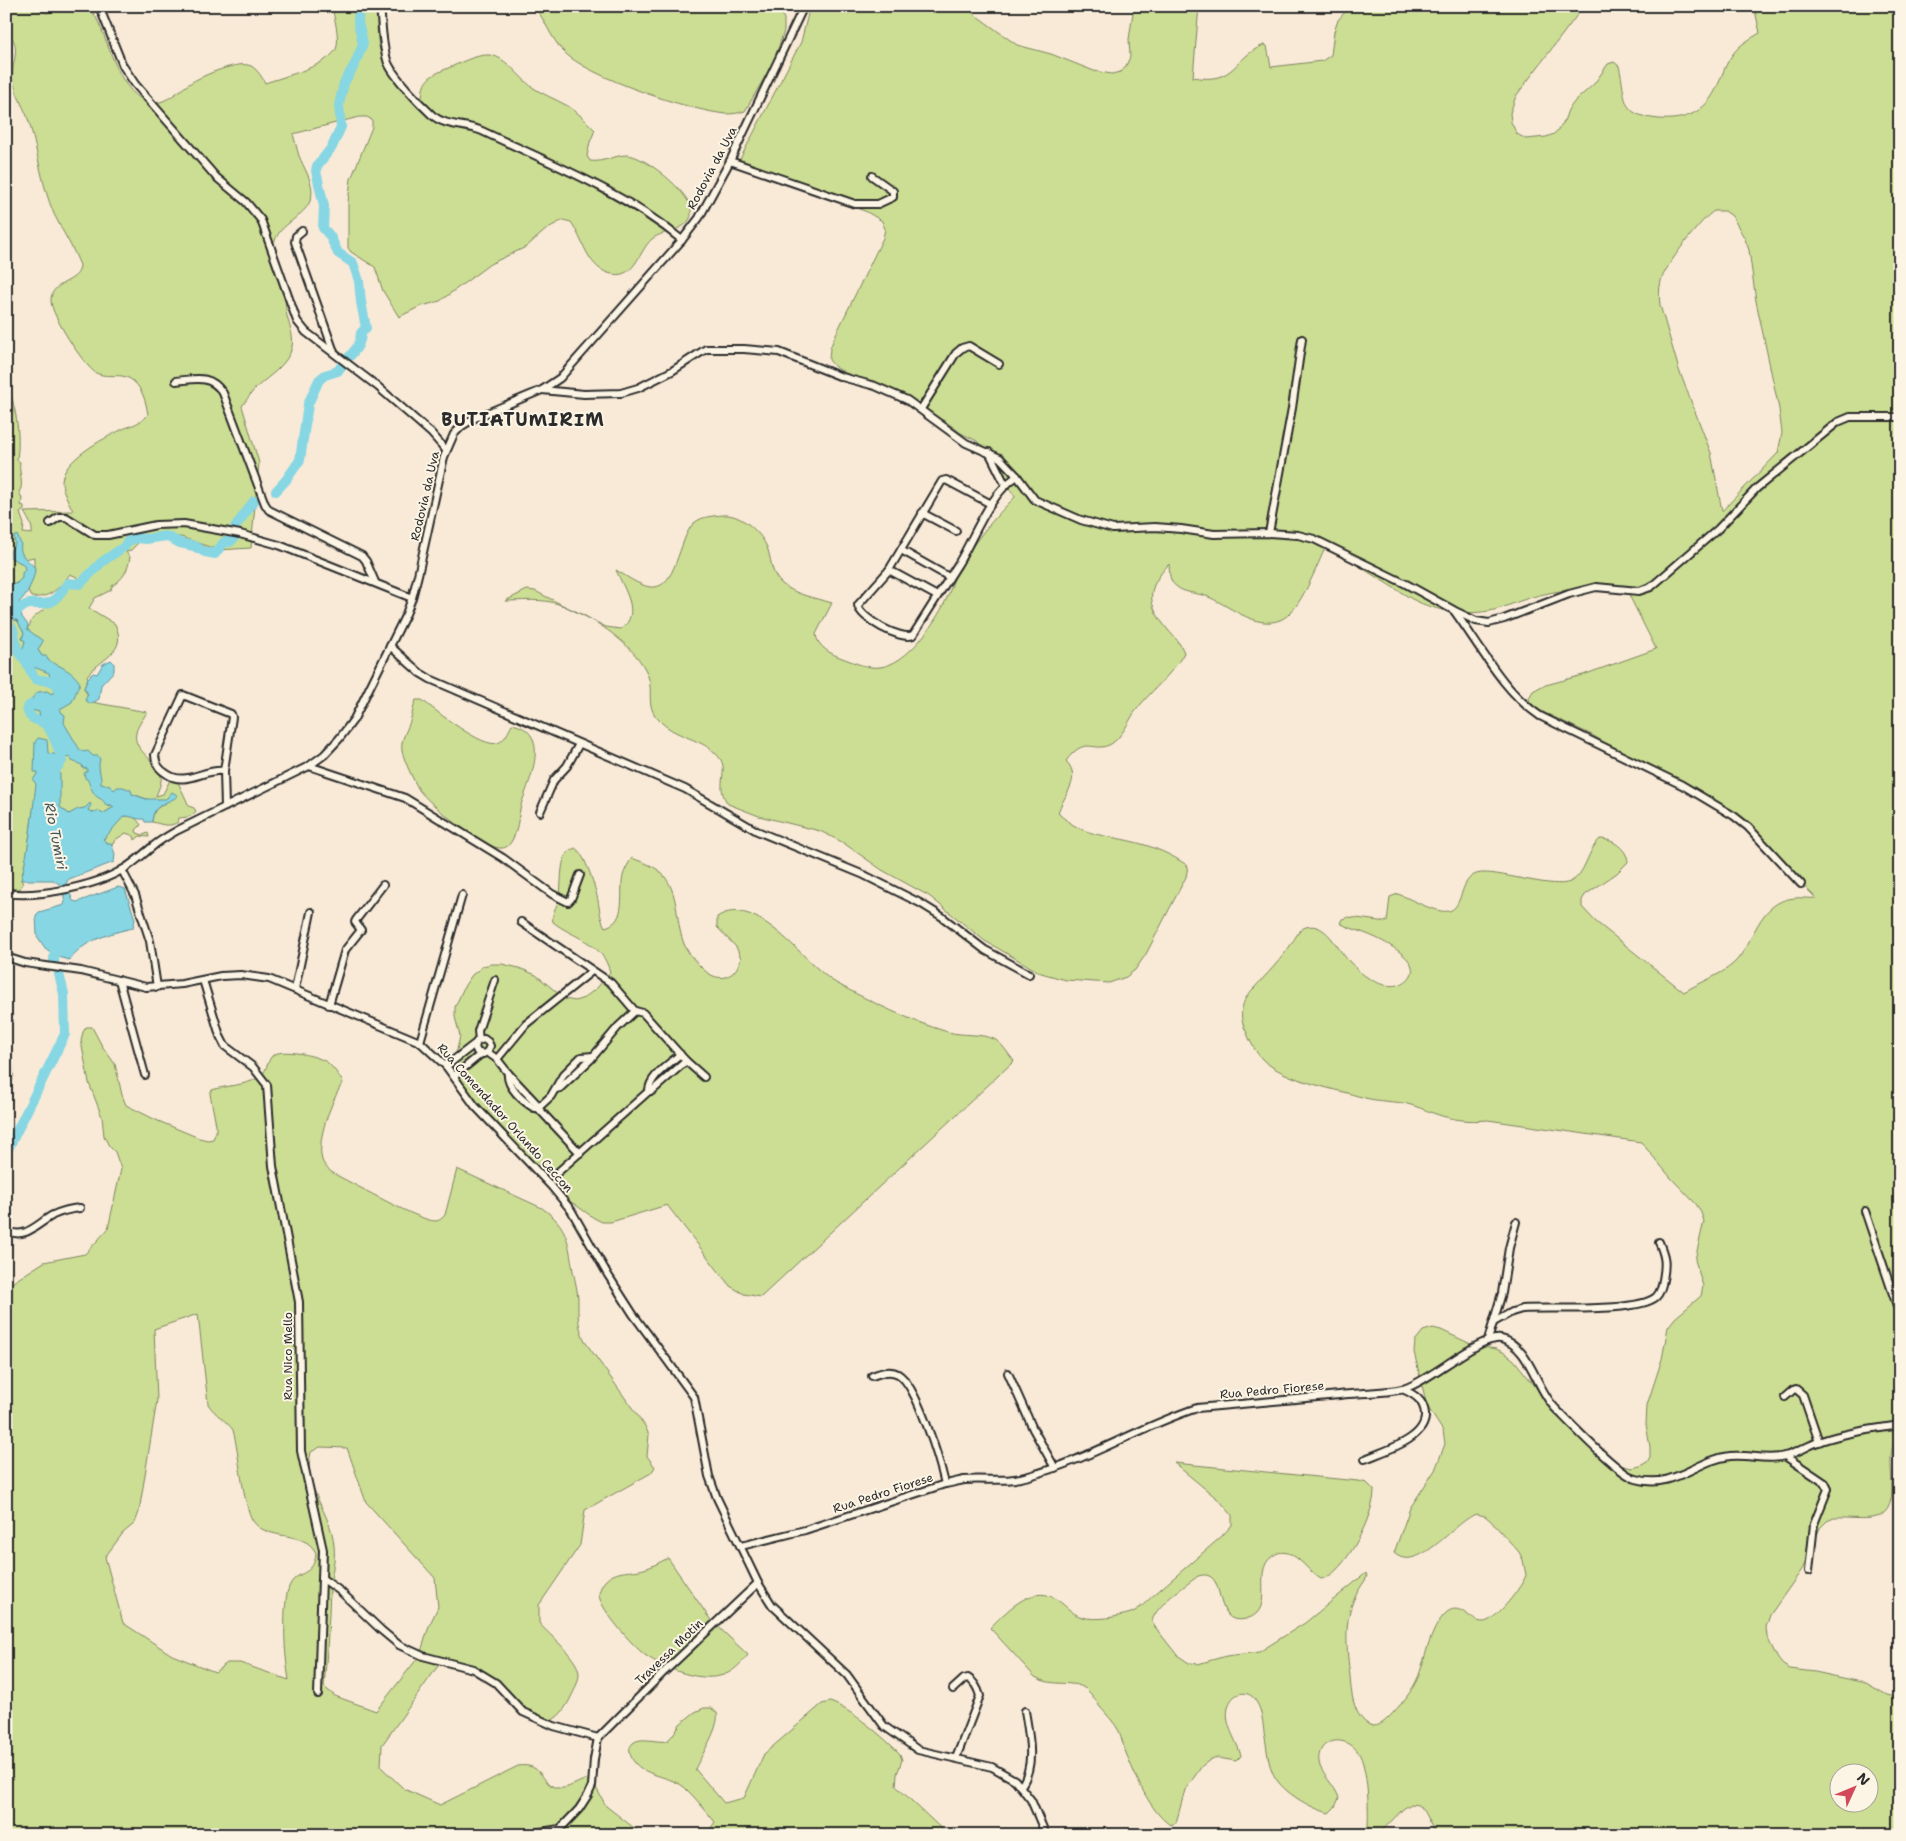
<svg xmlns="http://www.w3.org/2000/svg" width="1906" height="1841" viewBox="0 0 1906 1841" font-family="'Shantell Sans',sans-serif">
	<rect width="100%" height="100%" fill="#f9ead7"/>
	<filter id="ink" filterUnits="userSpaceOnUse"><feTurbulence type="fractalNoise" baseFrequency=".02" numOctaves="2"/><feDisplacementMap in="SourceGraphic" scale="10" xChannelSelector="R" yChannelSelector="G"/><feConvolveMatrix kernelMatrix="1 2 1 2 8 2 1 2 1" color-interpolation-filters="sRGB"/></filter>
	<g filter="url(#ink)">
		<!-- green -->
		<g fill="#ccde93" stroke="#7c845f" fill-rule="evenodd">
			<path d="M6 6H33L46 13 53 12 71 6H89C109 33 112 80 141 99 146 102 153 104 160 102 171 99 182 88 192 82 204 75 239 60 251 66 257 69 262 77 265 83 282 77 333 65 337 46 339 33 334 18 332 6H378C378 19 376 33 379 46 383 69 406 86 422 102 422 81 427 77 446 69 459 64 475 54 490 55 506 57 520 78 532 87 542 94 555 99 566 105 577 111 586 121 595 130L590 142 587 156 590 161C603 163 614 155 627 155 644 155 689 192 691 209 694 232 664 229 652 239 638 251 635 282 608 273 587 266 583 239 571 222L563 220 548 228 526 247 490 264 440 301 419 307 399 317 383 291 375 267 351 252 348 248V202L351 179 372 127V120L367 117H359L293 134C295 141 297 149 299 156 304 168 311 178 312 191 312 218 276 221 274 246 272 261 281 275 284 290 286 299 285 308 287 316 290 329 296 340 290 353 282 370 265 378 253 391 249 396 246 401 242 406L259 463 251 548 218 550 181 537H149L139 542 130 551 126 552 130 557C128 571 123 579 112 586L111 590 95 598 89 608 115 624C129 653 99 659 87 676L88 678 84 688 91 702 147 712C144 718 137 726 136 733 132 751 158 760 161 777 162 783 158 790 156 796L163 794 170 780 178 782 189 806 194 808 196 811C191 818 186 817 179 818L178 822C168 828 162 824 152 822 153 812 155 808 165 804L169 796 166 800 154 799 153 801 132 794 108 806 111 805 114 807 104 813H100L99 811 92 812 87 810 88 807 69 814 60 807 33 810 27 855 21 880 23 883 20 889 6 888V606L12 607 13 612 11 620H16L21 625 20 627 22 628 24 633 22 639 25 641C25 649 23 654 26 662L29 661 31 663V666L34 668 48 660 42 656 38 650 39 645 27 629 31 623 30 622C35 614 46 611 49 602 57 600 60 590 68 589V585L77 582V577L70 574C60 588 49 599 31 597L28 591 34 569V557L25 559 15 544 16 560C18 561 23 563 24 565 29 573 18 584 12 585L6 598V378C15 406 21 430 17 460L20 462C18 472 25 485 19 492L22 498 21 505 24 506V510L20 513 24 524 23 533 32 534C33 526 28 519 24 512L73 511C69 502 62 491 62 482 62 460 104 438 121 430 131 425 140 424 148 415 146 400 140 379 122 376 113 375 104 377 96 373 84 366 51 315 51 301 50 280 80 284 80 265 73 247 62 231 54 214 42 186 38 154 30 125 26 110 17 97 13 82 9 64 25 46 6 32Z"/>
			<path d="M534 6H778L784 19V31L773 63 745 111C739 113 733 114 726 114 691 111 587 77 563 51 551 38 545 20 534 6Z"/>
			<path d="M810 6H963L1017 45 1051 54 1094 71 1112 74 1120 72 1125 68 1130 57 1129 39 1134 6H1199L1193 77C1236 85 1233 57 1264 45L1267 46 1271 67 1322 61 1331 55 1334 32 1338 20 1350 6H1584L1516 96 1510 113 1511 122 1517 134 1526 139 1546 137 1554 134 1563 124 1568 110 1575 101 1594 84 1608 64 1614 62 1619 66C1627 99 1618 115 1659 119 1685 121 1705 112 1716 89 1722 77 1725 64 1733 54 1740 44 1750 39 1760 33L1754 6H1895L1900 20V1437C1878 1452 1906 1501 1880 1516 1866 1521 1848 1517 1834 1518L1827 1521 1820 1528 1803 1568 1770 1615 1766 1627 1767 1637 1778 1659 1783 1665 1790 1669 1815 1672 1866 1683 1887 1695 1900 1698V1835H1436L1424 1812 1418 1805 1411 1804 1403 1809 1378 1835H1367C1370 1818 1368 1765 1358 1752 1346 1734 1316 1738 1319 1762 1320 1773 1335 1785 1339 1798L1335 1807 1329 1813C1310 1808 1279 1791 1272 1771 1267 1759 1267 1745 1264 1733 1263 1723 1262 1711 1257 1703 1249 1687 1231 1692 1228 1708 1224 1725 1237 1740 1241 1756L1236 1761 1218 1758 1211 1759 1202 1766 1185 1790 1176 1823 1170 1825C1149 1810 1136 1777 1126 1753 1123 1746 1122 1738 1119 1731 1114 1722 1107 1715 1100 1707 1096 1701 1092 1694 1086 1689 1073 1679 1053 1688 1035 1677L990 1628C1004 1613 1032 1584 1054 1598 1064 1603 1071 1614 1082 1617 1096 1621 1117 1617 1131 1613 1139 1610 1148 1600 1155 1594 1177 1575 1199 1556 1221 1537L1232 1525V1515L1220 1501 1174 1463 1358 1481 1367 1483 1374 1490C1375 1513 1345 1575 1321 1579 1309 1572 1303 1561 1292 1555 1288 1552 1282 1552 1278 1553 1246 1566 1280 1610 1246 1619 1209 1628 1230 1566 1198 1576 1184 1587 1157 1604 1152 1621L1155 1627 1177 1655 1189 1663 1198 1664 1226 1656 1259 1652 1305 1623 1366 1573 1367 1577C1363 1584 1358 1590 1355 1597 1343 1621 1347 1651 1350 1676 1351 1691 1353 1715 1368 1724 1376 1729 1383 1723 1388 1718 1401 1705 1412 1692 1419 1675 1425 1658 1431 1628 1444 1615 1460 1598 1469 1623 1484 1622 1496 1621 1523 1585 1526 1575L1523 1560 1519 1552 1491 1521 1485 1516 1476 1514C1454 1522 1418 1575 1394 1553L1410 1508 1435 1470 1445 1444 1443 1431 1427 1406 1414 1352 1415 1341 1423 1331 1433 1328 1441 1330 1473 1345 1496 1349 1505 1353 1514 1360 1552 1407 1614 1464 1632 1468 1640 1466 1647 1462 1650 1457V1447L1646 1424 1647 1405 1662 1359 1668 1327 1675 1318 1701 1296 1703 1286 1695 1260 1704 1221 1700 1210 1696 1204 1671 1178 1641 1142 1488 1120C1475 1121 1463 1121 1450 1118 1434 1115 1419 1106 1403 1103 1388 1101 1373 1101 1358 1096 1330 1088 1285 1080 1263 1060 1255 1052 1250 1041 1246 1031 1238 1016 1241 1001 1253 989 1267 974 1280 961 1292 943 1295 938 1300 928 1306 927 1326 921 1337 949 1348 960 1358 971 1370 982 1385 985 1391 986 1398 986 1403 983 1410 979 1415 972 1411 964 1404 951 1378 938 1364 933 1356 929 1347 928 1340 923L1342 919 1349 917 1387 922 1390 897 1398 894C1410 898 1436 914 1449 911 1465 907 1458 874 1482 873 1503 872 1554 889 1570 882 1586 875 1587 850 1600 839 1613 839 1627 849 1628 862L1617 873 1585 895 1582 900V907L1595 921 1684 992C1700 982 1720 976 1734 963 1755 943 1757 902 1794 898 1801 897 1810 899 1816 898L1730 814 1709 805 1592 735 1541 711 1530 704 1529 698 1533 691 1542 686 1583 675 1656 649 1625 587C1603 588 1581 588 1560 591 1547 593 1534 596 1523 600 1513 603 1504 608 1494 610 1466 616 1437 612 1412 599L1326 546C1317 565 1300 613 1280 620 1255 630 1228 604 1206 596 1197 593 1184 593 1177 587 1168 581 1170 572 1169 564 1146 589 1146 603 1168 630 1174 637 1181 643 1184 653 1172 675 1149 692 1134 713 1128 723 1121 738 1111 744 1093 754 1086 734 1066 761 1083 779 1063 795 1058 813 1083 837 1103 834 1134 842 1152 846 1173 855 1188 866L1186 877 1146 954 1135 970 1126 977 1109 983 1066 980 1041 973 985 941 929 896 882 870 842 842 820 831 759 816 728 804C715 786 728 773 721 760 708 739 678 739 661 722 644 707 654 694 648 676 638 645 582 609 551 602 536 599 520 601 505 601L527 590 535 591 606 627 621 629C642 614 624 589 616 570 626 576 638 585 650 587 677 591 678 538 694 523 702 516 714 516 723 515 741 513 763 534 768 550 772 563 771 574 782 584 796 595 815 598 832 603L816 634C817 647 831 654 842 658 851 661 861 666 871 667 903 672 934 625 946 600 951 590 953 578 959 568 973 542 994 518 1015 497L989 456 977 441 961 433 945 421 910 407 881 390 844 372 835 367 829 360 830 348 836 334 883 238 885 229 882 221 867 212 739 161 801 42ZM1714 211H1725L1732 216 1745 239 1749 250 1756 301 1779 409 1782 433 1778 453 1722 511 1711 453 1679 370 1660 305C1659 297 1659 289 1661 281 1664 267 1702 218 1714 211ZM1838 1774H1868V1804H1838Z"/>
			<path d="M416 700H422C435 710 483 749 498 743 505 740 509 731 512 724 553 732 529 781 521 805 518 817 518 832 511 842 509 845 506 848 502 848 487 851 428 803 419 790 413 779 405 763 402 751 400 739 408 730 411 718 413 712 413 706 416 700Z"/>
			<path d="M125 816C134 816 136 818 141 825L136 830 137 833 143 835 148 833 149 837 140 836 135 840 134 836 126 833 115 840 113 844 107 843 103 840C110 832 116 823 125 816Z"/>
			<path d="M575 848C585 853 596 889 598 901 600 911 600 918 605 927 628 922 619 892 623 876 625 869 628 864 632 858 644 863 657 866 665 877 680 897 675 924 685 946 689 955 697 963 704 970 710 975 717 979 725 977 735 974 738 967 741 958L736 947 717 927V917C757 891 805 965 836 983 871 1002 910 1021 948 1032 963 1036 980 1033 994 1039 1002 1043 1008 1054 1014 1061L761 1297 744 1294 730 1286 667 1205 611 1222H602L594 1218 550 1187 503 1142 474 1106 454 1064 460 1036 455 1017V1007L465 985 472 975 483 966 491 964H502L519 968 536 975 565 999 575 1001 584 998 598 987 610 972C602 941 573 938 553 922 551 913 557 907 559 899 562 886 560 872 564 859 566 854 570 850 575 848Z"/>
			<path d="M86 1027H92L102 1046 115 1064 122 1095 126 1105 156 1120 199 1138 208 1140 213 1139 216 1132V1125L210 1094 212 1090C227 1085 244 1086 258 1078 267 1073 266 1063 272 1056 280 1047 320 1056 328 1063 334 1068 338 1075 343 1082 332 1101 316 1138 322 1160 325 1168 331 1172 338 1176 356 1185 420 1221 435 1221 440 1221 442 1218 445 1215L457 1169 542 1208C568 1226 568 1241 573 1271 575 1280 577 1288 578 1298 578 1317 577 1325 586 1343L645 1426 649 1435 647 1456 655 1467 651 1473 585 1510 580 1545 539 1605V1623C549 1635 580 1659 579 1675 578 1684 573 1693 569 1701 563 1712 557 1720 544 1723L468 1666 443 1659 382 1745 381 1767 404 1789 440 1805 518 1766C544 1762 540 1785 558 1788 568 1790 579 1780 589 1779L594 1784 606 1806 643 1835H6V1281L10 1284 44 1262 85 1254 108 1229 121 1169 115 1152 109 1146 104 1136 102 1117 89 1083 81 1041 83 1032ZM198 1314 208 1404C215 1415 226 1420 233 1430 239 1452 243 1506 253 1521 267 1542 305 1529 316 1553 314 1578 296 1569 289 1587 286 1593 286 1603 285 1610 284 1634 285 1656 289 1680L240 1663H227L215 1672 172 1655 123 1623 105 1557 123 1533 135 1523 139 1512 157 1400 154 1329ZM320 1447 347 1448 366 1502 435 1578 438 1607 429 1626 420 1655 376 1711 335 1696 324 1687C327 1654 329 1621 330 1588 331 1574 336 1560 334 1546 332 1512 302 1489 311 1452Z"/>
			<path d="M668 1558 710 1619 748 1655C742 1662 736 1669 728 1673 705 1685 665 1669 645 1655 633 1646 600 1609 599 1595 599 1590 602 1585 605 1581 617 1569 629 1573 644 1569 652 1567 660 1562 668 1558Z"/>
			<path d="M830 1702C851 1709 885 1738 900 1754L902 1760 897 1774 896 1786 948 1835H706L715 1822C705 1810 695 1797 684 1787 668 1774 636 1777 630 1753 629 1749 630 1746 633 1743 641 1736 657 1743 667 1741L672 1736 680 1724 695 1712 704 1708H711L717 1713C720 1727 701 1756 695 1769L724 1803 744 1798 764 1754 822 1704Z"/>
		</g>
		<!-- water -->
		<g fill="#87d6e3" stroke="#629299">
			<path d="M17 535 21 544C18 556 29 560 35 568 35 578 27 596 19 602L22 617 28 625 27 629 43 641 38 650 42 656H46L48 660C61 667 73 671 80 683L72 702 60 709 62 713 65 715 64 723 80 750 84 752 88 751 93 756H98L100 759C97 769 102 775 101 784L110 786 114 790 117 787H123L131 790 132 794 146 799H166L172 792 177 795V797C163 805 153 805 152 822H145L144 819C137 820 132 816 125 816 116 823 111 833 103 839L107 843H111L115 854 114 862 69 879 66 883 73 901 77 902 118 887 125 889 135 919 133 928C110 933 83 941 69 960L58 957 45 948 37 936 36 915 39 912 64 905 65 901 61 885 53 880H21C29 849 32 817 36 784L33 780 38 772H34L35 742 38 738 47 740 48 753 58 755 60 758 56 764 60 774V807L69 814 78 809 85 808 90 803 91 805 88 810 92 812 99 811 101 813H104L114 807 111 805H106C102 798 101 800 96 796 93 793 89 784 88 780L85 778 84 773 87 772V768L83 769 82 765 72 761 69 757 65 758 62 757 52 727 37 721 40 718 39 712 31 710C30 701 30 699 38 692L47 691 52 694 56 688 51 682 49 673 31 666V663L24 660V655L21 654 25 641 22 639 24 633 17 620H11L13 612 12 607 6 606 7 592 10 591 11 583 16 584 22 578V573L25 569 23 564 11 558 10 551 15 544 14 537Z"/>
			<path d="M111 660 114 663V671L101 685 99 699 91 704 85 700 88 694 84 688 88 678 93 673 97 674 103 664Z"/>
		</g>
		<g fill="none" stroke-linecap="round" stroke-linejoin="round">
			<!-- river -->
			<g stroke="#87d6e3" stroke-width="10">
				<path d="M276 491 286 480 300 460 308 404 319 380 325 375 338 371C345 358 361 350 361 333L366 328 361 302 359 281 353 263 338 253 330 236 323 228 324 206 316 171 317 166 332 147 341 127 339 105 344 83 355 64 363 44 358 22 359 6"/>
				<path d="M6 611 19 610C31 598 38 608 51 602 57 599 63 589 68 583L80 584 102 562 125 546 127 542 136 538 146 539 166 536 180 543 194 546 205 552 215 554 224 542H230L234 538 235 527 254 501"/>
				<path d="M6 621 13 629 17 649 25 660 35 679C42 681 48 680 55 682L59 689"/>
				<path d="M40 702 32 704 27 708C30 724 40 717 47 726 54 734 57 746 61 756L62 761 50 777"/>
				<path d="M54 962 55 943"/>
				<path d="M6 1153 65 1034 64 994 59 974"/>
			</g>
			<defs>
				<g id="minor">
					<path d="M99 6 123 66 135 84 216 177 246 202 261 220 297 321 306 332 377 386 431 433 446 450"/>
					<path d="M380 6C382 24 382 46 388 63 394 77 420 104 432 115 446 127 466 124 482 131 550 163 624 192 682 240"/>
					<path d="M730 161 855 204H878L893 197V191L872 176"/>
					<path d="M302 231 296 236 295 242 334 352"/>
					<path d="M176 381C196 379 210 374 223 393L265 504 269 510 362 556 366 561 375 582"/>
					<path d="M542 390 584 394 621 393 638 388 672 371 706 349H744L779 352 842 377 875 386 907 400 966 443 1000 458 1017 476 1035 500 1081 520 1113 529 1155 527 1181 529 1214 534 1269 533 1298 535 1314 539 1406 584 1455 611 1476 621 1489 623 1504 619 1569 594 1596 587 1639 591 1651 587 1718 529 1757 488 1838 422 1850 417H1900"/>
					<path d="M921 409 956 353 962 348 969 346 999 364"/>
					<path d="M989 452 1005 484"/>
					<path d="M991 504 946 480 942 481 889 570 858 605C859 618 901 641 913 635 928 611 943 588 958 564 976 534 988 496 1017 476"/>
					<path d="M922 513 956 531"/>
					<path d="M50 523 59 517H66L95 535H108L156 525 184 524 240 534 279 545 412 598"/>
					<path d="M1269 533 1292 408 1302 339"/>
					<path d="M901 550 949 577"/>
					<path d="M889 570 937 596"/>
					<path d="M1455 612C1481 648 1504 692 1540 716L1682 785 1734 816 1748 827 1801 884"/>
					<path d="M390 646 420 673 430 679 685 789 757 831 864 875 920 903 941 916 985 950 1029 974"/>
					<path d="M309 766 405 798 503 858 552 894 568 902 571 899 580 875"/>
					<path d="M224 771 232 717 231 714 183 695 155 755C156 765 159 769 167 774 185 787 205 768 224 771L225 807"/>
					<path d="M540 812 554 780 567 766 579 744"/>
					<path d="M122 870 135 895 150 941 157 987"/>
					<path d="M6 893C37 898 95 886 122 870 133 864 142 855 152 847 160 840 169 835 178 830L309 766 324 755 339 739 354 719 406 614 412 598 418 575 444 457 454 434 462 426 475 418 542 390 560 378 682 240 699 218 730 161 804 6"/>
					<path d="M521 922 611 983 635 1011 643 1013 686 1061 704 1077"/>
					<path d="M6 957 25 963 81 971 146 987 182 984 221 976 241 975 269 979 420 1042 446 1066 475 1106 552 1187 571 1210 608 1275 633 1314 694 1397 709 1476 717 1498 758 1583 772 1605 847 1675 884 1726 918 1750 992 1767 1015 1780 1031 1800 1046 1835"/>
					<path d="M119 980 145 1075"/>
					<path d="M203 980 220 1036 225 1046 253 1067 267 1085 273 1166 299 1302 301 1451 323 1550 318 1694"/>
					<path d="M295 989 311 912"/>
					<path d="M329 1005 345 950 361 930 355 922 356 920 383 885"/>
					<path d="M479 1040 478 1031 495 980"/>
					<path d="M420 1042 462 895"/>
					<path d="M6 1045 9 1073 6 1088"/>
					<path d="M487 1052 490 1046 488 1042 484 1039 477 1041 475 1047 477 1052 483 1054 487 1052 497 1059 508 1073 537 1104 538 1108 580 1153"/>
					<path d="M497 1059 526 1024 592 971"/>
					<path d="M446 1066 476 1043"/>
					<path d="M508 1073C506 1087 523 1101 534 1108H538"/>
					<path d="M454 1076 481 1054"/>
					<path d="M556 1089 560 1088 591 1059 618 1027 635 1011"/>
					<path d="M649 1091C649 1076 670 1064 680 1054"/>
					<path d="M538 1108 551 1096 563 1075 581 1057 593 1056"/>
					<path d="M558 1172 649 1091H652L686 1061"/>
					<path d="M1865 1211 1900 1315"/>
					<path d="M6 1230C25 1241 38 1223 53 1215 62 1211 70 1209 80 1208"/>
					<path d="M1494 1322 1512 1312 1522 1309C1550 1307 1637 1313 1656 1297 1663 1291 1666 1265 1664 1257 1663 1252 1661 1247 1659 1242"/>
					<path d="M1488 1340 1502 1293 1509 1248 1516 1222"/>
					<path d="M1008 1373 1033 1429 1055 1468"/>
					<path d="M872 1376C880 1373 890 1369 898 1374 917 1385 940 1462 945 1484"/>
					<path d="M1785 1397 1793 1390 1796 1389 1803 1395 1819 1442"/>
					<path d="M1785 1456 1825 1483 1828 1489 1814 1524 1809 1571"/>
					<path d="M1365 1459C1384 1451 1427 1439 1425 1414 1424 1400 1414 1394 1402 1389"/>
					<path d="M741 1546 805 1530 945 1484C952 1483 958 1481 964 1480 987 1478 1005 1483 1029 1476 1088 1460 1139 1427 1197 1408 1244 1404 1292 1399 1339 1395 1358 1393 1385 1393 1403 1389 1429 1382 1479 1335 1501 1339 1530 1345 1536 1390 1556 1409 1571 1424 1618 1474 1636 1479 1674 1490 1696 1460 1730 1456 1748 1454 1767 1461 1785 1456 1797 1453 1807 1446 1818 1442 1844 1433 1872 1429 1900 1425"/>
					<path d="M323 1579 340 1591 381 1630 399 1645 423 1656 473 1669 496 1683 523 1712 554 1726 598 1738"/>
					<path d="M953 1689 964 1679 968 1678C975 1682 978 1689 980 1696L956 1758"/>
					<path d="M598 1738 665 1671 758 1583"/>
					<path d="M1021 1786C1036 1766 1029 1735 1025 1711"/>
					<path d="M521 1835 560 1829 579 1809 588 1795 592 1786 594 1759 598 1738"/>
				</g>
			</defs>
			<!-- minor casing -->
			<use href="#minor" stroke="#2b2b2b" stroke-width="10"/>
			<!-- minor -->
			<use href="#minor" stroke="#fcf5e5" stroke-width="6"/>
		</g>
	</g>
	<g text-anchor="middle" stroke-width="4" stroke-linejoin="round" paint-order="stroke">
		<!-- street labels -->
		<g font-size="12" fill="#2b2b2b" stroke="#fcf5e5">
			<text transform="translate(712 168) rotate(-62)" y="4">Rodovia da Uva</text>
			<text transform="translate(425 496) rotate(-77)" y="4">Rodovia da Uva</text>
			<text transform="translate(505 1118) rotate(48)" y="4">Rua Comendador Orlando Ceccon</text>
			<text transform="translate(288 1356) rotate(-90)" y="4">Rua Nico Mello</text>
			<text transform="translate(1272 1390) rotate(-5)" y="4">Rua Pedro Fiorese</text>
			<text transform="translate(883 1493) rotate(-18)" y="4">Rua Pedro Fiorese</text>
			<text transform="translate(669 1652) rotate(-44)" y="4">Travessa Motin</text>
		</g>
		<!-- water labels -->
		<g font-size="14" font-style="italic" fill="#425659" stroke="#fcf5e5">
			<text transform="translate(56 836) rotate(79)" y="5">Rio Tumiri</text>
		</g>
		<!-- district labels -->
		<g font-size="18" font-weight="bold" letter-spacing="1" fill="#2b2b2b" stroke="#fcf5e5">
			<text x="523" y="426">BUTIATUMIRIM</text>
		</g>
	</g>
	<!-- margin -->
	<rect width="1906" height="1841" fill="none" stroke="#fcf5e5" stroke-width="25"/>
	<rect x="12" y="12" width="1881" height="1816" fill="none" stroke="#2b2b2b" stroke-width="2" filter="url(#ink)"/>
	<!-- north arrow -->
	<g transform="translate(1854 1788) rotate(46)"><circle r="24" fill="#fcf5e5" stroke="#a8a49b"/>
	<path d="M0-4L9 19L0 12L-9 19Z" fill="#d1495b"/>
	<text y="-8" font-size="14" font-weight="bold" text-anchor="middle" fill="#2b2b2b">N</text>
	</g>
</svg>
